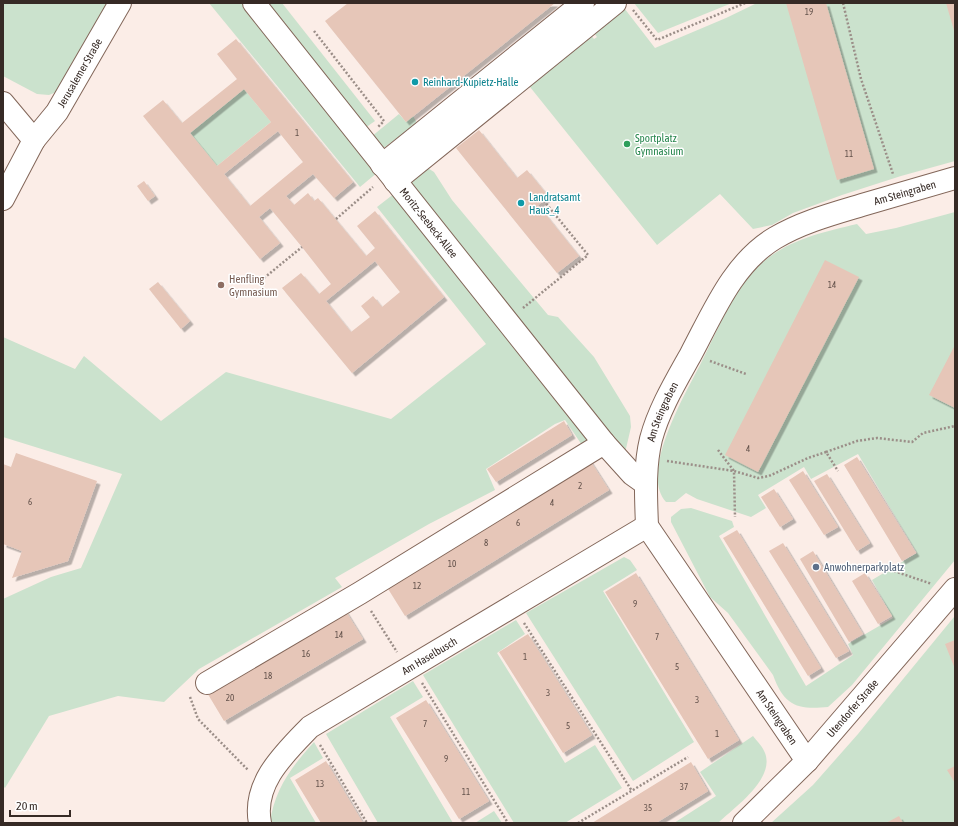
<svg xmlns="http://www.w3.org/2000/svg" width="958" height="826" viewBox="0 0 958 826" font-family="'Asap Condensed',sans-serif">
	<defs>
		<filter id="shadow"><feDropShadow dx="3.5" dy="3.5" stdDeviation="0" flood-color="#0004"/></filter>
	</defs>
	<rect width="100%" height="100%" fill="#fbede7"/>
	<!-- green -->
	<g fill="#cbe2cd">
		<path d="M3 3H110L61 90 49 95 37 94 3 76Z"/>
		<path d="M209 3H243L378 172 360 187Z"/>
		<path d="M266 3H282L375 121 365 128Z"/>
		<path d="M634 3H732L658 33Z"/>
		<path d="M757 3H955V161L901 176 842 195 793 213 772 225 753 229 720 194 657 245 530 87 500 110 495 105 552 60 556 66 557 64 554 60 588 32 594 39 597 37 591 29 621 4 655 48 726 18Z"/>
		<path d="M244 89 271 122 217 166 190 133Z"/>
		<path d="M399 114 406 122 413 116 417 123 381 150 371 137Z"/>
		<path d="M426 167 434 172 452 200 548 315 558 317 594 357 630 416 631 427 625 453 408 181Z"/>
		<path d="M395 193 591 443 584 448 565 420 555 424 486 469 495 490 429 524 335 578 342 587 199 669 164 702 118 696 49 716 5 788 3 786V599L51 577 81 568 122 474 3 437V337L75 369 84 356 161 421 226 372 391 419 486 344 377 207Z"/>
		<path d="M955 212V560L852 685 828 707C798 710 784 706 773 675L728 613 710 597 671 522V517L681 509 691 508 732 521 734 527 719 536 806 686 853 655 848 644 893 618 872 580 917 553 858 454 811 479 804 467 758 495 766 508 751 517 697 499 686 493 675 502H666C639 473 685 394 700 365 718 330 733 289 763 262 790 239 824 232 857 224L866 234 896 228Z"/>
		<path d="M624 557 630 560 637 570 603 591 694 742 633 781 526 613Z"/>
		<path d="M954 617 955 823H771L813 785 858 734Z"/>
		<path d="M516 620 525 634 497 653 565 763 595 745 622 788 565 823H514L423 675Z"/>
		<path d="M413 681 423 697 390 717 453 823H378L326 734Z"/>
		<path d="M753 736C757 741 763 747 765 753 775 779 735 807 718 823H674L716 796 700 772Z"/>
		<path d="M314 742 323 758 290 778 316 823H270C274 790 292 766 314 742Z"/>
		<path d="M494 811 502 823H475Z"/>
	</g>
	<!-- building -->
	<g fill="#e6c6b8" fill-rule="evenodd" filter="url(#shadow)">
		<path d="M348 3H555L406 122 325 21Z"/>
		<path d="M786 3H826L874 169 837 180Z"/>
		<path d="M946 3H955V34Z"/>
		<path d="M236 39 353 182 334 198 313 174 286 196 294 205 308 193 314 201 318 198 366 256 375 248 357 226 375 211 444 297 352 373 282 288 301 273 319 294 331 284 302 247 270 208 259 217 280 243 260 259 143 116 163 100 182 123 237 79 217 54ZM244 89 271 122 217 166 190 133ZM278 131 303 162 250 206 224 174ZM375 261 400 292 382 307 373 296 361 306 370 317 351 332 326 301Z"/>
		<path d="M479 130 517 178 527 170 549 197 538 205 579 256 557 273 456 148Z"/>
		<path d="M144 181 155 196 148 201 137 186Z"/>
		<path d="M825 260 859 277 758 472 725 455Z"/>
		<path d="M158 282 190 321 181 329 149 289Z"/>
		<path d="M955 345V408L929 395Z"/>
		<path d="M564 421 572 435 496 482 487 469Z"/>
		<path d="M16 453 97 481 68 561 12 578 22 551 3 544V464L11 467Z"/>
		<path d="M857 457 916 553 902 561 844 465Z"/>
		<path d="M589 459 609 490 405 616 385 584Z"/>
		<path d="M803 471 838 527 824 535 789 480Z"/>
		<path d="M827 474 870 543 857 551 814 481Z"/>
		<path d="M774 489 793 519 780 527 761 497Z"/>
		<path d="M737 530 821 668 808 676 723 538Z"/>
		<path d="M783 543 849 651 836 658 769 551Z"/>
		<path d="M813 551 863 634 849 642 800 559Z"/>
		<path d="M636 573 739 740 708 759 605 592Z"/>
		<path d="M865 573 892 616 878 624 852 581Z"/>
		<path d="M345 610 363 639 224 721 206 691Z"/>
		<path d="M528 634 592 735 563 753 499 652Z"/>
		<path d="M955 640V669L945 644Z"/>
		<path d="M426 700 489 801 459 819 396 718Z"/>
		<path d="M326 761 363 823H321L295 780Z"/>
		<path d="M691 762 708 791 656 823H592Z"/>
		<path d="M955 766V783L947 770Z"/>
		<path d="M899 816 903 823H886Z"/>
	</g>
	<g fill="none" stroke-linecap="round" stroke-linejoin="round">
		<defs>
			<g id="minor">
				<path id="s1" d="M254 3 604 443 632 474 646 484"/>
				<path d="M3 103 34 140"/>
				<path d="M382 165 583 3"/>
				<path d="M395 181 615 3"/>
				<path id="s2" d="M3 199 34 140 57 112 120 3"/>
				<path d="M207 683 360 593 604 443"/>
				<path id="s3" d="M807 761 647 526C646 497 644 468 651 439 659 409 676 381 691 354 713 313 733 263 775 238 802 222 832 214 862 205 893 196 924 187 955 178"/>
				<path id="s4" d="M260 823C252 783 285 753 310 727L647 526"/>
				<path id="s5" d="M744 823 807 761 955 589"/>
			</g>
		</defs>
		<!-- minor casing -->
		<use href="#minor" stroke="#826659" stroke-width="24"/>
		<!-- path -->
		<g stroke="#9b8e88" stroke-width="2.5" stroke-dasharray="2 2" stroke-linecap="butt">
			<path d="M843 3 861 79 893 174"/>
			<path d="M633 10 657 40 745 3"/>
			<path d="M314 31 384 121 378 127"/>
			<path d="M336 219 373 187"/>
			<path d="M264 278 302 247"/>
			<path d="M523 308 588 255 544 201"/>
			<path d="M710 361 746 374"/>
			<path d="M718 450 734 471 735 517"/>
			<path d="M826 452 857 441 877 438 912 442 923 433 955 426"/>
			<path d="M667 461 734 471 758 478 769 476 808 458 826 452 838 471"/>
			<path d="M879 566 932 584"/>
			<path d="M371 611 397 652"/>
			<path d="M524 623 632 791"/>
			<path d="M422 683 508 823"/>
			<path d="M190 697 198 719 248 770"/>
			<path d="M320 745 367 823"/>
			<path d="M578 823 688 757"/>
		</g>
		<!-- minor -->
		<use href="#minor" stroke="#fff" stroke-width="22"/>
	</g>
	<!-- markers -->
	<g fill="#0f9aa8" stroke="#fff" stroke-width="1.5">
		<circle cx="415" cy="82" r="4"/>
		<circle cx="521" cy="203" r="4"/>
	</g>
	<circle fill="#2e9e5b" stroke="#fff" stroke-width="1.5" cx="627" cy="144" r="4"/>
	<circle fill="#8d6e63" stroke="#fff" stroke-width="1.5" cx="221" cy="285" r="4"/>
	<circle fill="#5c6f8a" stroke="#fff" stroke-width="1.5" cx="816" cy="567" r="4"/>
	<g text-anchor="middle" stroke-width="3" stroke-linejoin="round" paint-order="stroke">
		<!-- number labels -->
		<g font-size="9" fill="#62514a">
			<text x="809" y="15">19</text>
			<text x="297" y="136">1</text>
			<text x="849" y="157">11</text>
			<text x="832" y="288">14</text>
			<text x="748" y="452">4</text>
			<text x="580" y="489">2</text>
			<text x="30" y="505">6</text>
			<text x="552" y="506">4</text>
			<text x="518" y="526">6</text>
			<text x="486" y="546">8</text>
			<text x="452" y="567">10</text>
			<text x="417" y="589">12</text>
			<text x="635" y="607">9</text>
			<text x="339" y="638">14</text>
			<text x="657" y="640">7</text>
			<text x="306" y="657">16</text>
			<text x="525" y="660">1</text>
			<text x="677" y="670">5</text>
			<text x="268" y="679">18</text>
			<text x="548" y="696">3</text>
			<text x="230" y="701">20</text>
			<text x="697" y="703">3</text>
			<text x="425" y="727">7</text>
			<text x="568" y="729">5</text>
			<text x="717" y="737">1</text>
			<text x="446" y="762">9</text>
			<text x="320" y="787">13</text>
			<text x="684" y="790">37</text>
			<text x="466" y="795">11</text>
			<text x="648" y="811">35</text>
		</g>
		<!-- street labels -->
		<g font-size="11" fill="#362a25" stroke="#fff">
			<text dy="4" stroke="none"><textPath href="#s2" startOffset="148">Jerusalemer Straße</textPath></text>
			<text dy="4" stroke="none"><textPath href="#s3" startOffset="749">Am Steingraben</textPath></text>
			<text dy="4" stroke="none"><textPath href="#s1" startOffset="281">Moritz-Seebeck-Allee</textPath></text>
			<text dy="4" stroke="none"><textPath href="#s3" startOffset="401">Am Steingraben</textPath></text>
			<text dy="4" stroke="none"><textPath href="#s4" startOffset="252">Am Haselbusch</textPath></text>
			<text dy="4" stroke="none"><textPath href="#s5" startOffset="158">Utendorfer Straße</textPath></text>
			<text transform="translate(777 717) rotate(56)" y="4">Am Steingraben</text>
		</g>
		<!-- culture labels -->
		<g font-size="11" fill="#0d838f" stroke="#fff" text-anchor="start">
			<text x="423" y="86">Reinhard-Kupietz-Halle</text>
			<text x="529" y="201">Landratsamt<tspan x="529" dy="13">Haus_4</tspan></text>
		</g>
		<!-- leisure labels -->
		<g font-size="11" fill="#27864d" stroke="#fff" text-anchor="start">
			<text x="635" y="142">Sportplatz<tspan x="635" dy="13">Gymnasium</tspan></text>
		</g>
		<!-- education labels -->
		<g font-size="11" fill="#785e54" stroke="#fff" text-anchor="start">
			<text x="229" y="283">Henfling<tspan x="229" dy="13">Gymnasium</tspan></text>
		</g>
		<!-- service labels -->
		<g font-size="11" fill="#4e5e75" stroke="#fff" text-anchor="start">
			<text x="824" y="571">Anwohnerparkplatz</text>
		</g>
	</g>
	<!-- border -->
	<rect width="958" height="826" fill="none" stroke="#362a25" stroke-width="8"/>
	<!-- scale -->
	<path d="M10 810v6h60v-6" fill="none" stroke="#362a25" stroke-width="2"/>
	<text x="16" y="810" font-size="12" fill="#362a25" stroke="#ffffff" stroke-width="3" paint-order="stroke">20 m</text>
</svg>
